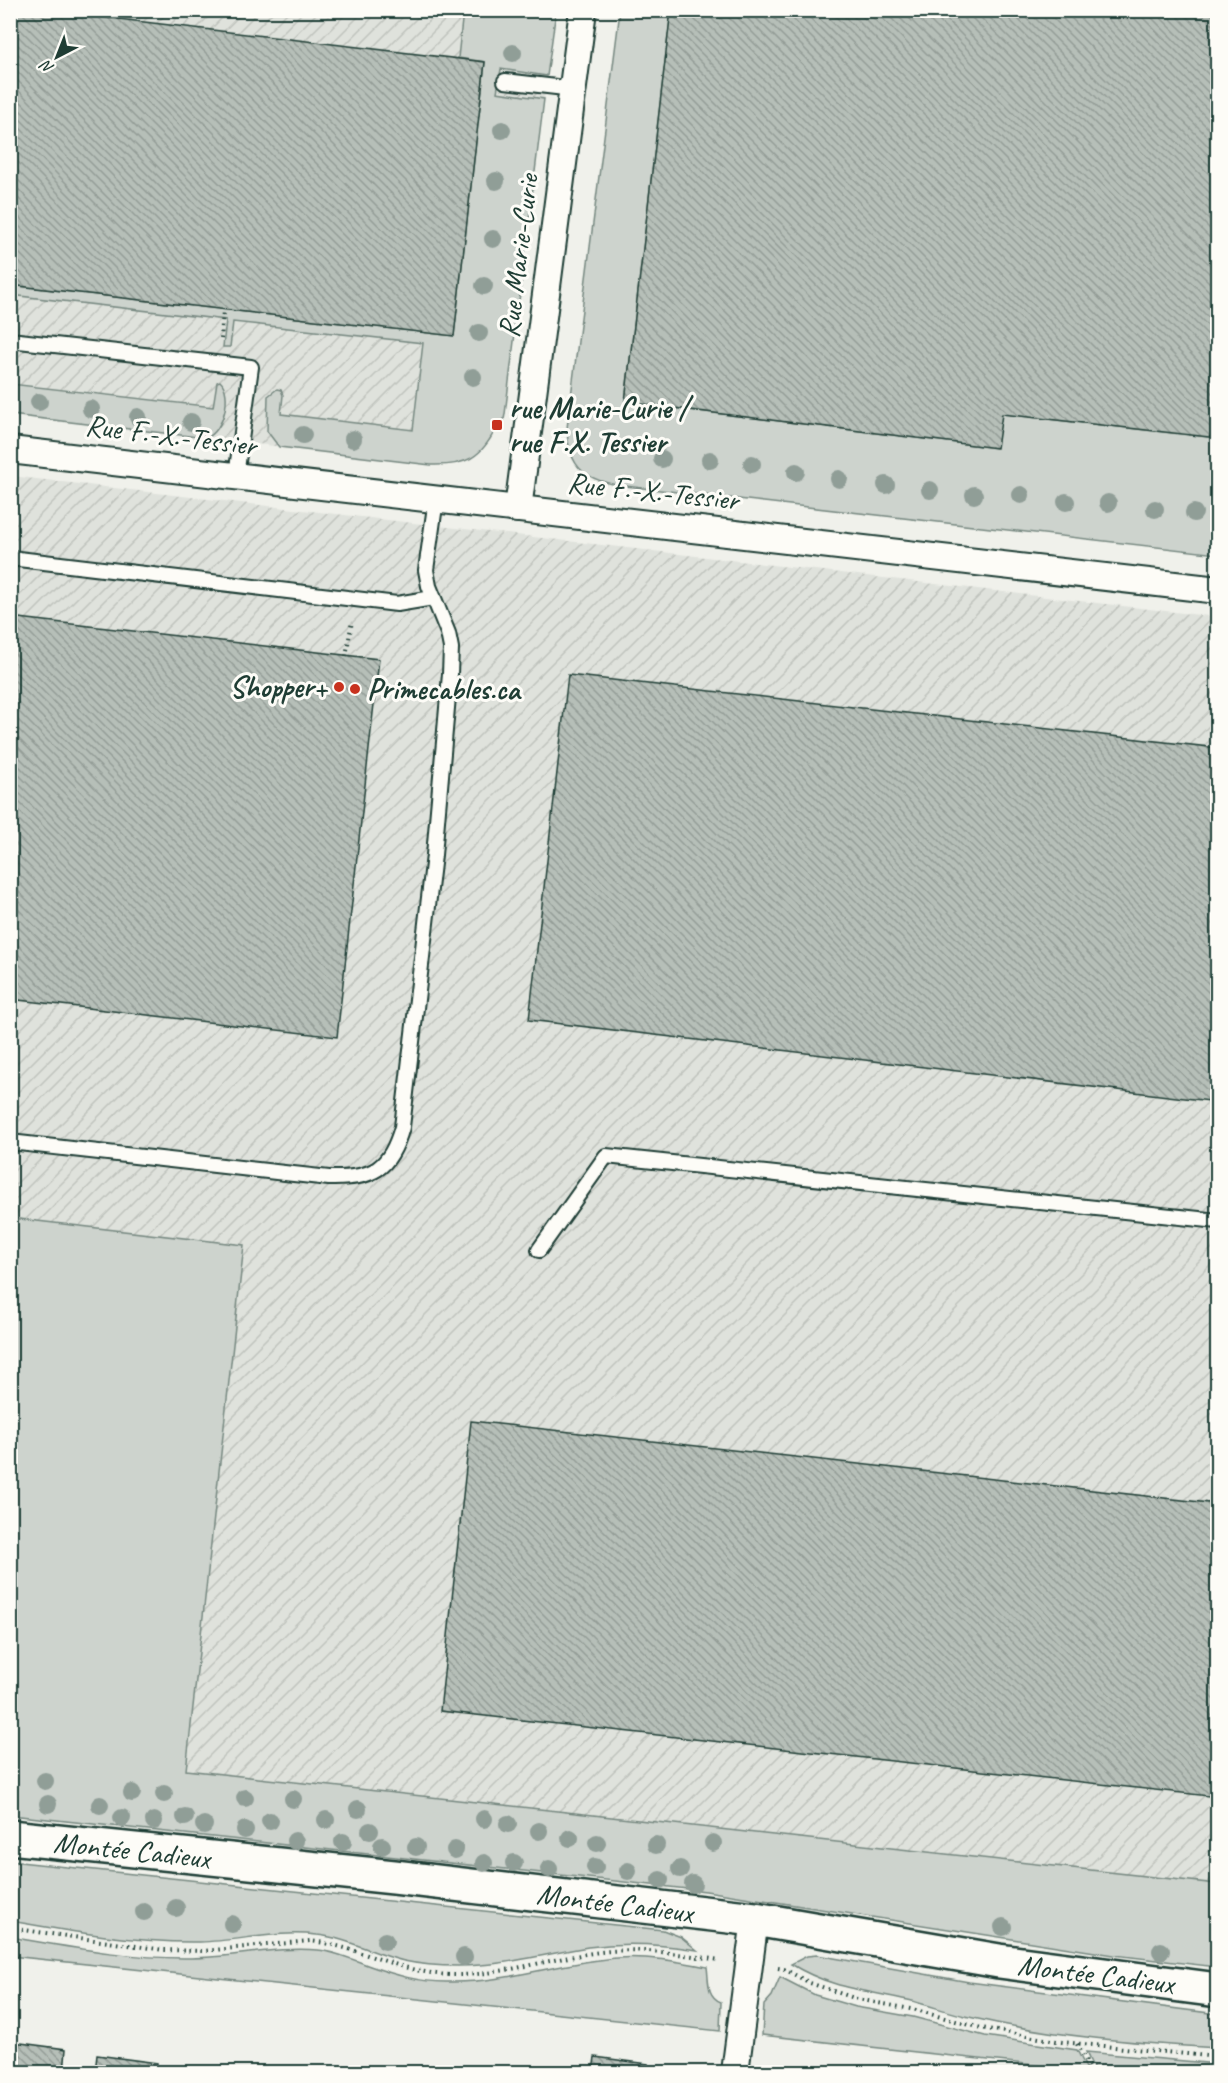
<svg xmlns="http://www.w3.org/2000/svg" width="1228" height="2083" viewBox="0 0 1228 2083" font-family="Caveat,sans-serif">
	<defs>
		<pattern id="industrial-furrows" width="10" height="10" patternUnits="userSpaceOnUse" patternTransform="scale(1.5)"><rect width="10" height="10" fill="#dfe2dc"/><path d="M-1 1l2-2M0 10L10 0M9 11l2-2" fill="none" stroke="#bfc3bd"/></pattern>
		<pattern id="building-back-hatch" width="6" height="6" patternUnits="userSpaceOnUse" patternTransform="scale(1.5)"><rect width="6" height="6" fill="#b6bfb8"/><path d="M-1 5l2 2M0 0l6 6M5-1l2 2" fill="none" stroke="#939c96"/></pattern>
	</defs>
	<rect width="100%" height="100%" fill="#f0f1eb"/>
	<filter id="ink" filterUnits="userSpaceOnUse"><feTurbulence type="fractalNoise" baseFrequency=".0167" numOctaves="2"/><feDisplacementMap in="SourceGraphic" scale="12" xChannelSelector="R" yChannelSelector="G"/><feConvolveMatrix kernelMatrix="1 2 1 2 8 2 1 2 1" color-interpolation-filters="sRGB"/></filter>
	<g filter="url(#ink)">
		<!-- industrial -->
		<g fill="url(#industrial-furrows)">
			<path d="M11 11H555L505 414 497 425 491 439 482 450 470 460 453 465H431L11 414Z"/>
			<path d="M11 476 1217 617V1884L185 1770 244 1245 11 1218Z"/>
		</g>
		<!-- grass -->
		<g fill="#cdd3cd" stroke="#768880" stroke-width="1.5">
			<path d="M463 11H556L547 76 501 69 497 92 544 99 505 414 503 425 497 426C482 458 466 466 431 465L279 447 267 431 268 396 277 389 281 390 283 395 281 414 413 430 423 343 233 322 230 347H223L226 320 11 295V285L454 336 485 62 458 58Z"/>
			<path d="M620 11H671L625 402 996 448 1002 414 1217 438V554L625 486C586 481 568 469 567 428Z"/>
			<path d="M220 381C233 393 224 432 206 438L11 415V384L213 407 217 382Z"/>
			<path d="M11 1218 244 1245 186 1770 1217 1884V1967L1114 1955 706 1891 11 1815Z"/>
			<path d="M10 1861 663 1930 681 1937 697 1950C660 1944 625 1942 588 1947 545 1954 502 1966 458 1966 440 1966 422 1965 404 1961 374 1954 348 1938 317 1935 279 1930 239 1941 200 1942 137 1943 73 1932 11 1921Z"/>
			<path d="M10 1937C69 1947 131 1959 191 1958 233 1958 276 1946 318 1950 336 1952 354 1960 370 1966 395 1975 419 1982 446 1982 504 1984 559 1962 617 1958 647 1956 677 1961 707 1967 709 1980 706 1996 721 2002L720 2031 11 1956Z"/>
			<path d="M817 1955 969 1982 1217 2014V2048C1135 2043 1050 2036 969 2017 948 2012 928 2005 908 2000 864 1990 830 1988 791 1964L807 1956Z"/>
			<path d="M780 1977 815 1995 856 2007 913 2017 985 2036 1077 2050 1088 2072H1073L1071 2069 762 2035 764 2005 772 1996Z"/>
			<path d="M1086 2052 1217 2064V2072H1131L1106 2070V2072H1095Z"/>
		</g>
		<!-- building -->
		<g fill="url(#building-back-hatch)" stroke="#1f3d34" stroke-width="1.5">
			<path d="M10 10H42L485 62 454 336 10 285Z"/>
			<path d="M671 10H1218V438L1002 414 997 448 625 402Z"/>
			<path d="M10 617 379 659 337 1037 10 999Z"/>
			<path d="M568 675 1218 748V1102L529 1020Z"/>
			<path d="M471 1421 1218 1504V1797L440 1711Z"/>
			<path d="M13 2042 66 2049 64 2072H10Z"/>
			<path d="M97 2055 157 2063 156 2072H95Z"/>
			<path d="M595 2057 648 2064 647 2072H593Z"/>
		</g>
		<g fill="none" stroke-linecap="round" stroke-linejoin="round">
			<defs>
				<g id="lane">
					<path d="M505 81 573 89"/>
					<path d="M10 340 251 367 236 476"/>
					<path d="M10 558 397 604 433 598"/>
					<path d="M10 1142 329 1178C372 1179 390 1170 402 1127L434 855 450 674 451 648 448 633 429 586 426 570 436 499"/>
					<path d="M539 1250 606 1156 1218 1221"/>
				</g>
				<g id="street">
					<path d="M10 450 1218 590"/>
					<path d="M518 509 583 10"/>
					<path d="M735 2072 755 1919"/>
				</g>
				<path id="secondary" d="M10 1837 394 1877 755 1919 999 1961 1218 1990"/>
			</defs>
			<!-- lane casing -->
			<use href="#lane" stroke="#1f3d34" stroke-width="18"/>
			<!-- street casing -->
			<use href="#street" stroke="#1f3d34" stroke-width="30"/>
			<!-- secondary casing -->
			<use href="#secondary" stroke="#1f3d34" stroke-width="38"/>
			<!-- path -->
			<g stroke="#1f3d34" stroke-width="4" stroke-dasharray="1.5 4.5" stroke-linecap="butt">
				<path d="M221 339 223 310"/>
				<path d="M346 656 352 621"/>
				<path d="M10 1928 164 1950 203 1951 310 1941C359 1946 402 1974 452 1975 506 1976 558 1955 611 1951 647 1948 684 1955 720 1960"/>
				<path d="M778 1968 784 1969 810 1983 857 1999 916 2010 981 2028 1062 2042 1218 2057"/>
				<path d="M1077 2044 1092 2072"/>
			</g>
			<!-- lane -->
			<use href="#lane" stroke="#fdfcf7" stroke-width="14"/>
			<!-- street -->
			<use href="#street" stroke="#fdfcf7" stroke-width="26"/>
			<!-- secondary -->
			<use href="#secondary" stroke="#fdfcf7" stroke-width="33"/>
		</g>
		<!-- trees -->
		<g fill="#909e97">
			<circle cx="513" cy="53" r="9"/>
			<circle cx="502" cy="130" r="9"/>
			<circle cx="496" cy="181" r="9"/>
			<circle cx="493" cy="239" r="9"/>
			<circle cx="484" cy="286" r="9"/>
			<circle cx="479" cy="333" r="9"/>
			<circle cx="473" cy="377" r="9"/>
			<circle cx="39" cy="402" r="9"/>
			<circle cx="91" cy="409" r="9"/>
			<circle cx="138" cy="417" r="9"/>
			<circle cx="191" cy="422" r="9"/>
			<circle cx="303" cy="435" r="9"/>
			<circle cx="353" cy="439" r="9"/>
			<circle cx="662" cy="459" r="9"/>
			<circle cx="710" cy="460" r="9"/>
			<circle cx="752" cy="464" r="9"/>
			<circle cx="796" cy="472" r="9"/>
			<circle cx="839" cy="479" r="9"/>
			<circle cx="886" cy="485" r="9"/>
			<circle cx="930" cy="490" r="9"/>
			<circle cx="974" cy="495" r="9"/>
			<circle cx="1021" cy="495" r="9"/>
			<circle cx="1066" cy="502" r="9"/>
			<circle cx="1108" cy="503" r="9"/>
			<circle cx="1155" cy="509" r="9"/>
			<circle cx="1194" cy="513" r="9"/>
			<circle cx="45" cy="1781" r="9"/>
			<circle cx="132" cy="1793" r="9"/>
			<circle cx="164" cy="1794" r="9"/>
			<circle cx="245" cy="1798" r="9"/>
			<circle cx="293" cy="1799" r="9"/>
			<circle cx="48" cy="1804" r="9"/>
			<circle cx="100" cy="1805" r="9"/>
			<circle cx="358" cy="1809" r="9"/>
			<circle cx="185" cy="1817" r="9"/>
			<circle cx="122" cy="1818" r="9"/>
			<circle cx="484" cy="1819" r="9"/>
			<circle cx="326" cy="1820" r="9"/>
			<circle cx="154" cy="1821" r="9"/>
			<circle cx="270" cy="1821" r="9"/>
			<circle cx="508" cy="1824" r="9"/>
			<circle cx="204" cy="1825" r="9"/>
			<circle cx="245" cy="1830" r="9"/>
			<circle cx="370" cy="1831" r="9"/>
			<circle cx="539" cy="1831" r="9"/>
			<circle cx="570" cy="1838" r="9"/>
			<circle cx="295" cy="1841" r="9"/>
			<circle cx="343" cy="1842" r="9"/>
			<circle cx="597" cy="1843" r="9"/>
			<circle cx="713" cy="1843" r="9"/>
			<circle cx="656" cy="1845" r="9"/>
			<circle cx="382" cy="1846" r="9"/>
			<circle cx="416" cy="1847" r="9"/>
			<circle cx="455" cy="1850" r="9"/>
			<circle cx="484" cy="1863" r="9"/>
			<circle cx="514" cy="1863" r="9"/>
			<circle cx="595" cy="1867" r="9"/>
			<circle cx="549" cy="1869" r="9"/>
			<circle cx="680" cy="1869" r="9"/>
			<circle cx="628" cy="1871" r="9"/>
			<circle cx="660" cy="1880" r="9"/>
			<circle cx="693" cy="1884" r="9"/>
			<circle cx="176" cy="1908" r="9"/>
			<circle cx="144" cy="1912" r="9"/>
			<circle cx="232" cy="1924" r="9"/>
			<circle cx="1003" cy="1927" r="9"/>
			<circle cx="385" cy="1941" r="9"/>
			<circle cx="1161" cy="1951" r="9"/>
			<circle cx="464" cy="1957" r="9"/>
		</g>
	</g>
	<!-- markers -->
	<g fill="#c8321e" stroke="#fdfcf7" stroke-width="2">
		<rect x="491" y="419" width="12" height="12" rx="3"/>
		<circle cx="339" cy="687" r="6"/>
		<circle cx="355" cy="689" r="6"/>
	</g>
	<g text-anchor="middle" stroke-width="6" stroke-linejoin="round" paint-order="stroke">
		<!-- street labels -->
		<g font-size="30" fill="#1f3d34" stroke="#fdfcf7">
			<text transform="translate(518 256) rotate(-83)" y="10">Rue Marie-Curie</text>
			<text transform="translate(171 435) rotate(7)" y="10">Rue F.-X.-Tessier</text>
			<text transform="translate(653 491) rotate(6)" y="10">Rue F.-X.-Tessier</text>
			<text transform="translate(132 1850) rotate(6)" y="10">Montée Cadieux</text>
			<text transform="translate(615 1903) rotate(7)" y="10">Montée Cadieux</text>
			<text transform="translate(1096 1974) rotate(7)" y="10">Montée Cadieux</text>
		</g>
		<!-- poi labels -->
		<g font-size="30" font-weight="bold" fill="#1f3d34" stroke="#fdfcf7" text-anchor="start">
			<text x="509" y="418">rue Marie-Curie /<tspan x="509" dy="34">rue F.X. Tessier</tspan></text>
			<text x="327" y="697" text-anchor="end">Shopper+</text>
			<text x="367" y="699">Primecables.ca</text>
		</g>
	</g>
	<!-- margin -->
	<rect width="1228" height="2083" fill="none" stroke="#fdfcf7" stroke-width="36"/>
	<rect x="18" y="18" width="1192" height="2047" fill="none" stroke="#1f3d34" stroke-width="2" filter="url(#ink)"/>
	<!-- north arrow -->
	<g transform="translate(57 57) rotate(222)" stroke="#fdfcf7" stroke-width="4.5" paint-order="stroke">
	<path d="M0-4.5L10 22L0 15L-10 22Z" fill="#1f3d34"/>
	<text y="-9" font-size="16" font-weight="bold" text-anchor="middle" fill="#1f3d34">N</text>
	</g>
</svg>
